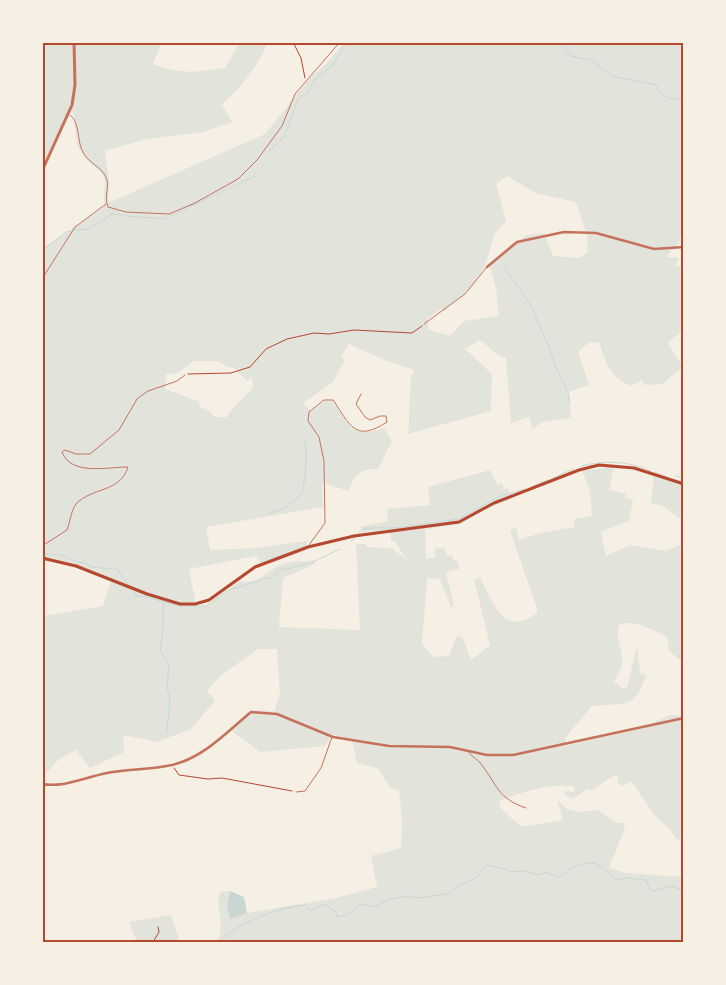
<svg xmlns="http://www.w3.org/2000/svg" width="726" height="985" viewBox="0 0 726 985" font-family="Inter,sans-serif">
	<rect width="100%" height="100%" fill="#f6efe4"/>
	<!-- green -->
	<g fill="#e2e4dc" fill-rule="evenodd">
		<path d="M43 43H162L153 64C184 75 193 72 225 68L239 43H268C255 69 245 84 222 104L232 122 203 132 147 139 105 151 109 181 108 198 110 202 265 134 310 78 326 64 344 43H683V225L679 243 666 257 679 258 675 267 683 265V333L682 331 668 343 683 367 662 384 644 385 642 380 631 386C609 376 606 364 599 342L589 343 578 351 589 385 569 392 571 418 542 422 532 429 529 417 511 423 506 358 497 354 480 340 465 349 492 374 491 411 408 434 411 379 414 370 384 360 349 344 341 357 345 360 333 382 303 403 311 411 325 401 332 402C352 426 348 439 384 428L392 441 378 469C359 469 355 474 349 491L322 483 323 507 206 527 210 550 256 548 307 541 305 551 261 566 256 556 189 569 196 605 206 606 240 581C263 585 267 568 285 563 292 561 308 562 317 560L313 565 283 578 279 627 360 630 356 544H365L367 547 392 548 406 559 395 541H391L390 530 362 532 360 527 388 521 387 509 430 505 428 487 490 470 497 484 502 483 504 489 507 488 513 498 482 511 461 524 425 529 426 558H435V549L444 548 447 556 452 555 454 561H458L459 569 446 572 454 606 451 607 440 579 427 578 422 643 433 657 449 656 456 637 462 636 471 660 490 645 474 579 480 577C493 603 504 639 538 612L510 530 516 527 519 540 540 533 575 527 574 519 592 516 590 491 582 471 614 467 609 490 626 494 624 498 633 500 629 521 601 532 606 556 630 545 666 551 683 544 681 559 684 560 683 662 669 651 667 637C654 631 633 618 619 625 613 646 632 656 614 681L624 690 627 687 637 647 640 673 646 675C636 710 623 703 592 706L565 738 566 745 641 729 669 715 683 716V830L680 840 676 839 670 829 656 817 631 781 623 786 618 783V777L615 775 592 790 587 789 573 799 565 795V791L573 792 575 790 574 787C548 783 523 792 499 801L501 809 522 827 563 820 557 800 567 809 580 812 597 810 618 823H623L625 828 609 868 627 873 683 877V942H217C226 921 215 911 220 892L230 891 227 906 230 919 247 913 336 898 377 887 371 856 401 848 402 818 399 790 391 788 377 768 357 763 352 740 332 734 325 746 260 752 229 729 252 710 275 711 276 704 280 697 277 649H258L219 677 207 691 215 701 191 729 157 742 123 735 124 752 90 768 76 750 59 759 43 777V616L103 606 111 581 72 566 44 560 43 248 104 207 105 180 101 172 87 160 77 145 73 113 70 110 43 164ZM507 176 538 194 576 202 587 236 588 252 580 258 553 256 544 233 526 235 490 266 496 288 499 316 464 321 450 336 429 330 427 319 441 309 444 311C460 297 475 286 484 267 493 249 489 235 506 221L496 184ZM194 361H217L228 367H233L247 381 252 377 253 388 233 408 227 417H215L207 409 201 408 198 401 165 389 166 374 178 373Z"/>
		<path d="M654 471 683 484V521L662 505 651 504Z"/>
		<path d="M171 915 180 942H137L129 922Z"/>
	</g>
	<!-- water -->
	<path fill="#c9d6d2" d="M230 891 244 897 247 913 230 919 227 906Z"/>
	<g fill="none" stroke-linecap="round" stroke-linejoin="round">
		<!-- stream -->
		<g stroke="#c9d6d2" stroke-width="1">
			<path d="M566 42 565 48 571 56 591 60 612 76 656 85C662 97 670 101 684 98"/>
			<path d="M340 52 348 42"/>
			<path d="M269 151 284 137 298 99 308 92 315 79 333 65 339 54"/>
			<path d="M111 214 125 215"/>
			<path d="M127 216 164 219 255 176"/>
			<path d="M74 230 90 229 93 225 98 224 113 213"/>
			<path d="M42 251 66 232 72 231"/>
			<path d="M504 268C531 299 541 327 555 364 560 379 569 389 570 404"/>
			<path d="M581 466C604 460 629 461 651 471"/>
			<path d="M676 476 681 477"/>
			<path d="M553 478 573 469"/>
			<path d="M683 480H684"/>
			<path d="M531 487 548 480"/>
			<path d="M270 513 283 509 302 494C306 476 307 460 305 442"/>
			<path d="M359 533 363 529 372 528H396L459 519 498 497 525 489"/>
			<path d="M351 541 355 538"/>
			<path d="M42 554C56 555 60 553 73 560 79 564 85 561 91 567 100 568 107 569 117 568L122 577 130 586"/>
			<path d="M134 592 135 596H143L179 606H206L227 591 268 577 271 579 281 568 283 570 313 562 340 549"/>
			<path d="M163 601C164 618 163 634 160 651L169 665 167 687 170 699 167 732"/>
			<path d="M221 942C233 923 284 906 306 905L307 909 313 910 324 904 336 912 337 917 347 915 361 904 374 907 388 900 405 896 419 898 448 894 456 887 477 877 484 868 489 865 514 872 525 871 538 875 547 872 558 878C567 870 586 858 598 865 605 868 611 876 617 880L628 878 646 880 649 888 653 891 669 886 684 890"/>
		</g>
		<!-- path -->
		<g stroke="#b5482f" stroke-width="1">
			<path d="M293 42 301 58 305 78"/>
			<path d="M188 374 231 373 250 367 266 349 287 339 314 333 329 334 354 330 412 333 422 326"/>
			<path d="M174 768 179 775 208 779 222 778 292 791"/>
			<path d="M153 942 159 932 158 927"/>
		</g>
		<!-- service -->
		<g stroke="#c5725c" stroke-width="1">
			<path d="M70 115C81 123 76 142 84 154 90 164 104 168 107 180 109 189 104 197 108 207L126 212 169 214 195 203 238 179 257 160 282 126 295 94 340 42"/>
			<path d="M42 279 75 227 106 204"/>
			<path d="M424 324 465 294 486 268"/>
			<path d="M309 545 325 523 324 461 319 437 308 421 309 412 324 400H333C350 425 355 443 387 422L386 416H380L370 420 365 417 356 404 361 394"/>
			<path d="M42 546 67 530C70 522 71 511 76 504 92 487 120 493 128 467 107 467 71 476 62 452L65 450 76 454H90L119 430 137 399 148 391 177 381 185 375"/>
			<path d="M469 753C473 757 478 760 481 764 498 786 497 798 526 808"/>
			<path d="M296 792 305 791 321 768 332 737"/>
		</g>
		<!-- minor -->
		<g stroke="#c5725c" stroke-width="2.5">
			<path d="M487 267 517 242 564 232 596 233 654 249 684 247"/>
			<path d="M42 566 45 558"/>
			<path d="M42 784C64 788 86 777 107 773 128 769 150 770 172 765 203 758 227 732 251 712L277 714 333 737 389 746 450 747 487 755H513L684 718"/>
		</g>
		<!-- tertiary -->
		<path stroke="#c5725c" stroke-width="3" d="M42 171 72 105 75 85 74 42"/>
		<!-- secondary -->
		<path stroke="#b5482f" stroke-width="3" d="M42 558 76 566 147 594 180 604H195L209 600 255 567 308 547 354 536 459 522 494 503 579 470 599 465 634 468 684 484"/>
	</g>
	<!-- border -->
	<rect width="726" height="985" fill="none" stroke="#f6efe4" stroke-width="88"/>
	<rect x="44" y="44" width="638" height="897" fill="none" stroke="#b5482f" stroke-width="2"/>
</svg>
